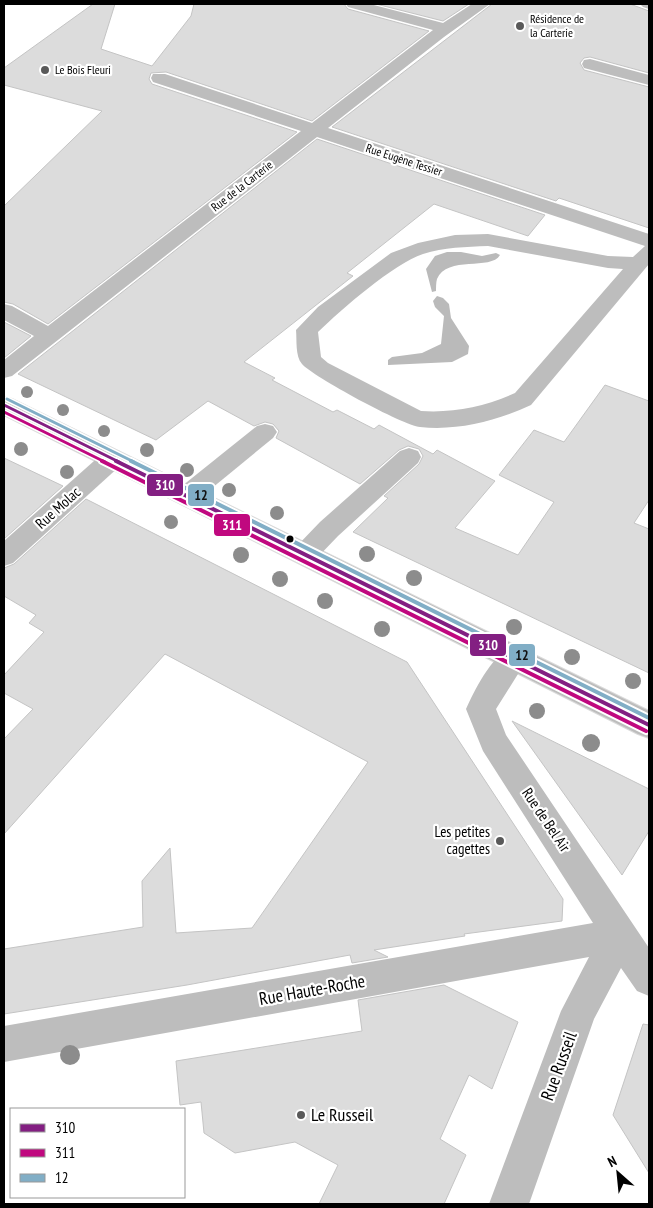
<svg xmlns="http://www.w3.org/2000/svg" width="653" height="1208" viewBox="0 0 653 1208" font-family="'PT Sans Narrow',sans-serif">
	<rect width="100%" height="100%" fill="#fff"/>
	<!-- water -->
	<g fill="#bababa">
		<path d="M447 252H461L482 256 496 253 500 255C491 271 447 255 437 279 436 282 436 288 436 291L432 292 426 269 435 256Z"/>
		<path d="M437 296 443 298 449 304 451 318 469 346 468 354 452 362 388 365V360L392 357 422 353 441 344 444 316 435 307 433 301Z"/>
	</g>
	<!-- building -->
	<g fill="#dcdcdc" stroke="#c4c4c4">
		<path d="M93 4H115L101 49 152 66 191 16 194 4H344L348 9 429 31 312 121 166 72 151 73 149 79 152 84 297 132 48 324 13 304 4 302V206L102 111 4 85V68Z"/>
		<path d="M376 4H469L443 21Z"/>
		<path d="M492 4H630L649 11V73L590 57 584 58 580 63 584 70 649 87V228L559 198 556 201 332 127Z"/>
		<path d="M317 139 545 215 528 236 434 204 347 273 353 276 244 362 275 378 272 380 333 412 337 410 374 429 379 425 433 454 437 450 495 481 455 528 518 555 554 502 499 475 534 430 564 442 605 385 649 401V500L634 523 649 529V673L353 532 388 498 384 496 419 464 423 456 419 449 408 446 399 450 360 484 276 438 279 431 273 424 265 422 254 426 208 401 156 440 18 374Z"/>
		<path d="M4 322 31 336 4 358Z"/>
		<path d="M4 458 63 486 4 539Z"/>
		<path d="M86 499 407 662 563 899 562 921 464 934 465 936 374 950 388 957 352 963 350 955 187 985 4 1014V949L143 927 142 881 170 848 176 933 252 928 368 762 165 654 4 834V739L33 709 4 693V675L44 632 29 623 36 615 4 596V568L14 564Z"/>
		<path d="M512 721 649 789V831L622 875Z"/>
		<path d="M444 985 518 1022 492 1089 469 1075 440 1139 466 1155 444 1204H319L338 1165 295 1142 235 1153 204 1133 201 1102 180 1105 176 1061 362 1031 358 1000Z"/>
		<path d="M643 1024 649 1025V1173L613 1115Z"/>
	</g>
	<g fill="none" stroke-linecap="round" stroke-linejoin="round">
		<defs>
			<path id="major" d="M4 397 12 399 649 711V738L638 734 4 415Z"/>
		</defs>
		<!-- major casing -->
		<use href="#major" stroke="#dbdbdb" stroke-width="2"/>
		<!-- minor -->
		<g fill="#bdbdbd" fill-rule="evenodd">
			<path d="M346 4H370L443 23 472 4H490L444 37 328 128 649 234V264L531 405C497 421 458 431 420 427 404 426 312 376 302 364 295 356 297 340 296 330L318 307 391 253 418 243 455 235 488 234 608 256 633 257 645 246 317 137 12 376 4 378V360L34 336 4 320V304L12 306 48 326 301 131 153 82 151 78 153 74H165L312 123 433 30 348 7ZM488 246 608 268 623 269 515 393C485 407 454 413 421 411L328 363 321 357 318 332C342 309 393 264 423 254 444 247 466 247 488 246Z"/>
			<path d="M640 4H649V9L643 7Z"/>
			<path d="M590 59 649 75V85L584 68 582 64 584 60Z"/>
			<path d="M265 424 273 426 277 432 273 438 195 502 186 505 177 502 173 496 177 490 257 426Z"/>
			<path d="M409 448 418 451 421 457 418 463 338 536 314 561 305 564 296 561 292 554 296 547 320 522 400 451Z"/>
			<path d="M112 450 121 453 124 459 121 465 13 563 4 566V541L103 453Z"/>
			<path d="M514 646 524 650 528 658 496 709 506 735 649 948V996L637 991 621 968 594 1019 529 1204H489L561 1011 589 957 4 1062V1026L593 923 483 751 466 709C475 689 493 653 514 646Z"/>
		</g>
		<!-- major -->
		<use href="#major" fill="#bdbdbd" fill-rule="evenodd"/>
		<defs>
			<path id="bus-1-far1" d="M4 405 119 462"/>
			<path id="bus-1" d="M116 461 649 725"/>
			<path id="bus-2-far1" d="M4 412 105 462"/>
			<path id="bus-2" d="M102 461 646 731"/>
			<path id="bus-3-far1" d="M7 399 134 462"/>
			<path id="bus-3" d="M131 461 649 718"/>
		</defs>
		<!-- bus-1-far1 casing -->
		<use href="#bus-1-far1" stroke="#fff" stroke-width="6"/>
		<!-- bus-1 casing -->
		<use href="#bus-1" stroke="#fff" stroke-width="8"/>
		<!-- bus-2-far1 casing -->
		<use href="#bus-2-far1" stroke="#fff" stroke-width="6"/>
		<!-- bus-2 casing -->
		<use href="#bus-2" stroke="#fff" stroke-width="8"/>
		<!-- bus-3-far1 casing -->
		<use href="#bus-3-far1" stroke="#fff" stroke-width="6"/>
		<!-- bus-3 casing -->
		<use href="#bus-3" stroke="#fff" stroke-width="8"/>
		<!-- bus-1-far1 -->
		<use href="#bus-1-far1" stroke="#831f82" stroke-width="3"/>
		<!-- bus-1 -->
		<use href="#bus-1" stroke="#831f82" stroke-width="4"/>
		<!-- bus-2-far1 -->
		<use href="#bus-2-far1" stroke="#c0087f" stroke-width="3"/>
		<!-- bus-2 -->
		<use href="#bus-2" stroke="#c0087f" stroke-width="4"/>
		<!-- bus-3-far1 -->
		<use href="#bus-3-far1" stroke="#81aec6" stroke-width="3"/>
		<!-- bus-3 -->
		<use href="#bus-3" stroke="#81aec6" stroke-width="4"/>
	</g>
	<!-- trees -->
	<g fill="#8c8c8c">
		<circle cx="27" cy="392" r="6"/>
		<circle cx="63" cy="410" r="6"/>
		<circle cx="104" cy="431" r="6"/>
		<circle cx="21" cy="449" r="7"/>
		<circle cx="147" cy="450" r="7"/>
		<circle cx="187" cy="470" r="7"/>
		<circle cx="67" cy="472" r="7"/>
		<circle cx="229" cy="490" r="7"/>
		<circle cx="277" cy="513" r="7"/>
		<circle cx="171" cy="522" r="7"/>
		<circle cx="367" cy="554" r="8"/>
		<circle cx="241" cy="555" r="8"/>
		<circle cx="414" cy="578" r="8"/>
		<circle cx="280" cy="579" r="8"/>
		<circle cx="325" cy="601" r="8"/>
		<circle cx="514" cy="627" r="8"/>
		<circle cx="382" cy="629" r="8"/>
		<circle cx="572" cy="657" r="8"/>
		<circle cx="633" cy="681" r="8"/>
		<circle cx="537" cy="711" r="8"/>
		<circle cx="591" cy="743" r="9"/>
		<circle cx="70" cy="1055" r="10"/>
	</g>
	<!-- markers -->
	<g fill="#595959" stroke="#fff" stroke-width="2">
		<circle cx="520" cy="26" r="5"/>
		<circle cx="45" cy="70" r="5"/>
		<circle cx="500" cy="841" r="5"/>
		<circle cx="301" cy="1115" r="5"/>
	</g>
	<circle fill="#000" stroke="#fff" stroke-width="2" cx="290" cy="539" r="4.5"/>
	<g text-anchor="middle" stroke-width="4.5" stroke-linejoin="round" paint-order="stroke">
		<!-- far-poi labels -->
		<g font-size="12" fill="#000" stroke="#fff" text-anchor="start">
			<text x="530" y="23">Résidence de<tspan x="530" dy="14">la Carterie</tspan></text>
			<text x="55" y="74">Le Bois Fleuri</text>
		</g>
		<!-- far-street labels -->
		<g font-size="12" fill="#000" stroke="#fff">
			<text transform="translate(404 160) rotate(18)" y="4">Rue Eugène Tessier</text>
			<text transform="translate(242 186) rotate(-38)" y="4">Rue de la Carterie</text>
		</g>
		<!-- street labels -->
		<g font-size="15" fill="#000" stroke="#fff">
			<text transform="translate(58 508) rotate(-42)" y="5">Rue Molac</text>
			<text transform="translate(546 820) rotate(56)" y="5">Rue de Bel Air</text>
		</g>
		<!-- poi labels -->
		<g font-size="15" fill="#000" stroke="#fff" text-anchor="end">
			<text x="490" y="837">Les petites<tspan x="490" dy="17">cagettes</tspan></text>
		</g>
		<!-- near-street labels -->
		<g font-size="18" fill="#000" stroke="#fff">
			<text transform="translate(312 990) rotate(-10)" y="6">Rue Haute-Roche</text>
			<text transform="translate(559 1066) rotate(-70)" y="6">Rue Russeil</text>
		</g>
		<!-- near-poi labels -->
		<g font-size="18" fill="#000" stroke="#fff" text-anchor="start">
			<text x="311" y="1121">Le Russeil</text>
		</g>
	</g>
	<g stroke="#fff" stroke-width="2">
		<rect x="146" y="473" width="38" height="24" rx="5" fill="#831f82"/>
		<rect x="187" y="483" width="28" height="24" rx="5" fill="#81aec6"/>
		<rect x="213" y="513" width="38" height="24" rx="5" fill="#c0087f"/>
		<rect x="469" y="633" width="38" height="24" rx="5" fill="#831f82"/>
		<rect x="508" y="643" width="28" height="24" rx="5" fill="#81aec6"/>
	</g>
	<g font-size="14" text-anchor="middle" font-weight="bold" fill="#fff">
		<text x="165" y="490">310</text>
		<text x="232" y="530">311</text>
		<text x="488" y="650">310</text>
	</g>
	<g font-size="14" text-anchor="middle" font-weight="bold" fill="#111">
		<text x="201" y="500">12</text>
		<text x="522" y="660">12</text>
	</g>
	<!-- border -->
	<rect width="653" height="1208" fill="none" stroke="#000000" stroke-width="10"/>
	<!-- legend -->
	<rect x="10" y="1108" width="175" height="90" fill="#ffffff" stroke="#999999"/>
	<rect x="20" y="1124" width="25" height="8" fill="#831f82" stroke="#999999"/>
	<text x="55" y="1133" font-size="15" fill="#000000">310</text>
	<rect x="20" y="1149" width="25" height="8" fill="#c0087f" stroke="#999999"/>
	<text x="55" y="1158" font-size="15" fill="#000000">311</text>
	<rect x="20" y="1174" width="25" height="8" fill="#81aec6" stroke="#999999"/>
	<text x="55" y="1183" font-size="15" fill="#000000">12</text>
	<!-- north arrow -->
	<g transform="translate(618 1173) rotate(333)" stroke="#ffffff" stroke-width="4" paint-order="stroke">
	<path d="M0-4L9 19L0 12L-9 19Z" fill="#000000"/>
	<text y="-8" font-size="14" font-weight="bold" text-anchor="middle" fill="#000000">N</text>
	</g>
</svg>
